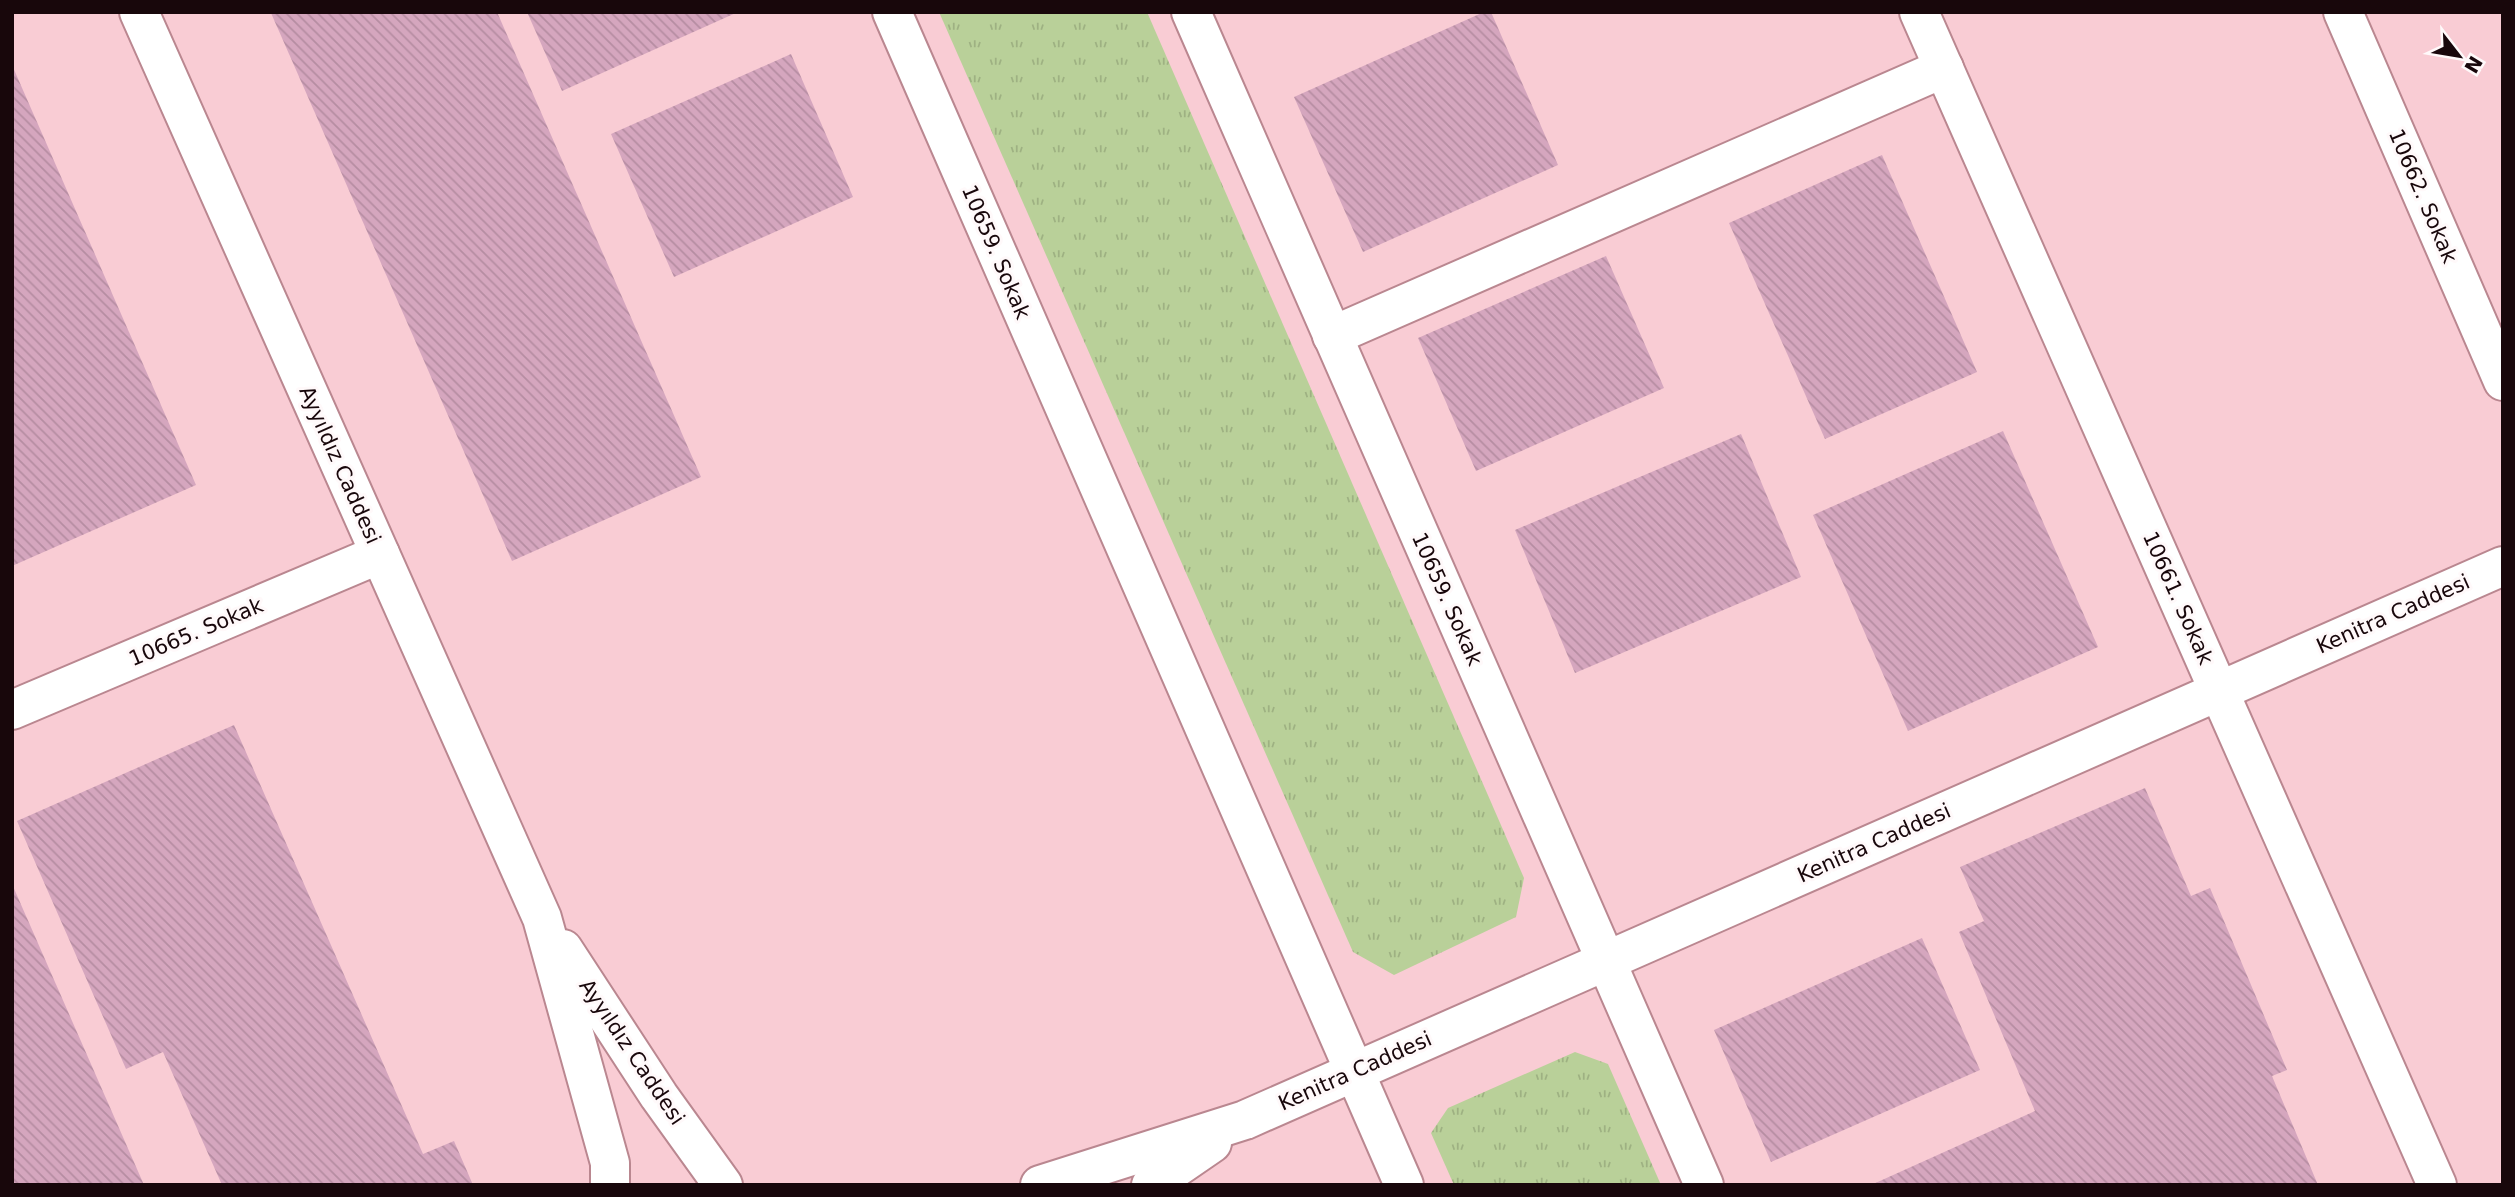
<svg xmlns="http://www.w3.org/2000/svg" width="2515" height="1197" viewBox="0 0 2515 1197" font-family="'DejaVu Sans',sans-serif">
	<defs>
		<pattern id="grass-tufts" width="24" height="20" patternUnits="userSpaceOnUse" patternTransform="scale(1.75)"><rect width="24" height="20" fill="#b9d099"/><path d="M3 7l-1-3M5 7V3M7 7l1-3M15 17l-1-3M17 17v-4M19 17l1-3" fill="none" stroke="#9eb182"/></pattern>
		<pattern id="building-back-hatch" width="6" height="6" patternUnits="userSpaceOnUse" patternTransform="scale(1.75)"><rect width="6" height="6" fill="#d5a6be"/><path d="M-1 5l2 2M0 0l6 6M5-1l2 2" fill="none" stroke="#b68da2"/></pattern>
	</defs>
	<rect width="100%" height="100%" fill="#f9ccd4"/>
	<!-- grass -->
	<g fill="url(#grass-tufts)">
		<path d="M939 12H1147L1524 878 1516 917 1394 975 1353 952Z"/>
		<path d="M1575 1052 1608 1064 1661 1185H1454L1431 1133 1448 1108Z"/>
	</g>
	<!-- building -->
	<g fill="url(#building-back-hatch)">
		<path d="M273 12H497L701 477 512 561 271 13Z"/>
		<path d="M527 12H738L562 91Z"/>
		<path d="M1484 12H1491L1558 165 1363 252 1294 97Z"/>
		<path d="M791 54 853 197 674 277 611 134Z"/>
		<path d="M12 65 196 485 12 566Z"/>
		<path d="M1882 155 1977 372 1825 439 1729 223Z"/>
		<path d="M1606 256 1664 388 1476 471 1418 338Z"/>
		<path d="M2003 431 2098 647 1908 731 1813 515Z"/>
		<path d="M1741 434 1801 577 1575 673 1515 530Z"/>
		<path d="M234 725 423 1154 454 1141 473 1185H222L163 1052 126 1069 17 821Z"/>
		<path d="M2145 788 2191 896 2210 888 2287 1070 2272 1076 2318 1185H1871L2035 1111 1959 932 1984 921 1960 867Z"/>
		<path d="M12 884 144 1185H12Z"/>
		<path d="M1922 938 1980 1070 1771 1162 1714 1030Z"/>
	</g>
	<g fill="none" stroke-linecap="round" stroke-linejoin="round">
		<defs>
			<g id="street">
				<path d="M892 12 1404 1185"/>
				<path d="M1191 12 1704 1185"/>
				<path d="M1919 12 2437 1185"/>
				<path d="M2343 12 2503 381"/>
				<path d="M1332 336 1944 68"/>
				<path d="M12 710 380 554"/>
			</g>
			<g id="secondary">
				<path d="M139 12 542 918 610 1163V1185"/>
				<path d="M563 949 659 1096 723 1185"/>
				<path d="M1040 1185 1245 1120 2503 566"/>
				<path d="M1151 1185 1212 1143"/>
			</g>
		</defs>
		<!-- street casing -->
		<use href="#street" stroke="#ba8790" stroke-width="42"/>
		<!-- secondary casing -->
		<use href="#secondary" stroke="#ba8790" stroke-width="42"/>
		<!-- street -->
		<use href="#street" stroke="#fff" stroke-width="38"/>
		<!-- secondary -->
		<use href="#secondary" stroke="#fff" stroke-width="38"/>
	</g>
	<g text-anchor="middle" stroke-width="6" stroke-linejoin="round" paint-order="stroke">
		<!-- street labels -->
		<g font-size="21" fill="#18070b" stroke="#fff9fa">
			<text transform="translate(2423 196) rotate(67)" y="7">10662. Sokak</text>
			<text transform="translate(996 252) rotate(67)" y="7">10659. Sokak</text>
			<text transform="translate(340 465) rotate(66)" y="7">Ayyıldız Caddesi</text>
			<text transform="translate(2178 598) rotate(66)" y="7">10661. Sokak</text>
			<text transform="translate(1447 599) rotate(66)" y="7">10659. Sokak</text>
			<text transform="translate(2393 614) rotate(-24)" y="7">Kenitra Caddesi</text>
			<text transform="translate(196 632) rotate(-23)" y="7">10665. Sokak</text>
			<text transform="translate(1874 843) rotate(-24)" y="7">Kenitra Caddesi</text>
			<text transform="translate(632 1052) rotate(56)" y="7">Ayyıldız Caddesi</text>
			<text transform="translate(1355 1071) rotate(-24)" y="7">Kenitra Caddesi</text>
		</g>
	</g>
	<!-- border -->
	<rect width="2515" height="1197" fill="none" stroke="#18070b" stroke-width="28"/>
	<!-- north arrow -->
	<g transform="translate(2459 56) rotate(121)" stroke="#fff9fa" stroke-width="5" paint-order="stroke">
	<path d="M0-5L12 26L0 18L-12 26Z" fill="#18070b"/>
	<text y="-10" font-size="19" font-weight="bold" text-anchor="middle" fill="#18070b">N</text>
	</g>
</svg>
